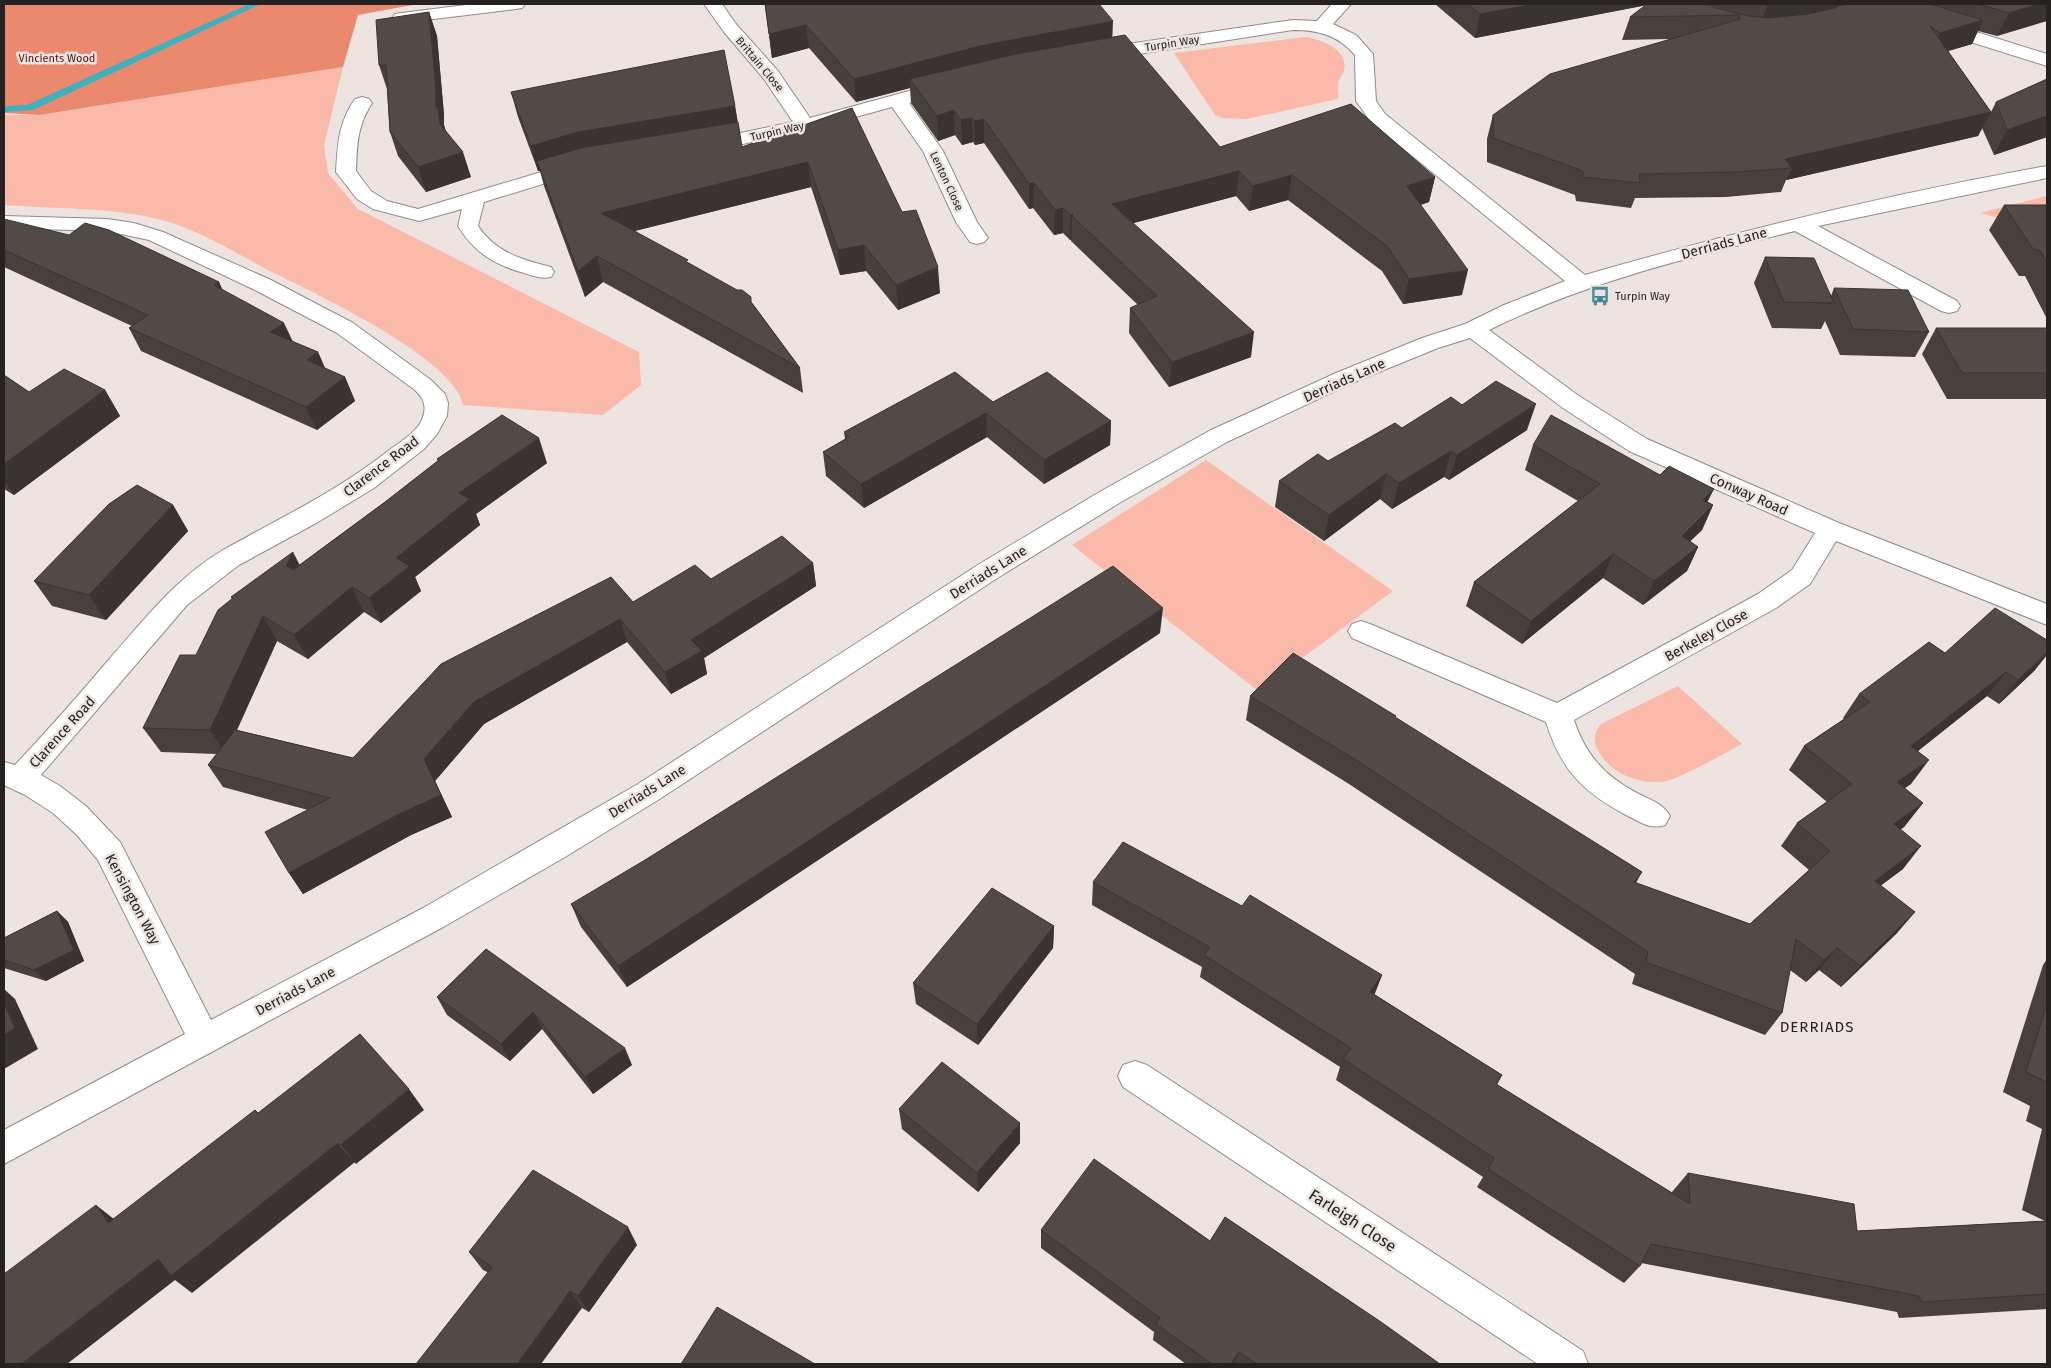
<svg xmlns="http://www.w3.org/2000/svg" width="2051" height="1368" viewBox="0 0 2051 1368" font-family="'Fira Sans',sans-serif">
	<rect width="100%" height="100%" fill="#ede3e0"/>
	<!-- green -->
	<g fill="#fbbaa9">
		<path d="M1306 37C1321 40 1349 49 1344 70 1343 74 1340 76 1339 80 1336 87 1340 93 1338 99L1247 119 1222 118 1215 115 1174 53Z"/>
		<path d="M343 67 324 145 328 173 358 209 639 352 641 385 603 415 463 405C455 358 310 291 268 270 234 252 199 230 162 220 113 207 54 209 4 205V115H39Z"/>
		<path d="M2047 196V231L1980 213Z"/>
		<path d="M1206 460 1393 591 1258 691 1072 545Z"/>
		<path d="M1678 686 1742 744C1725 753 1678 780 1662 782 1639 784 1613 774 1601 755 1593 744 1592 735 1601 724Z"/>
	</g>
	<!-- forest -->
	<path fill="#eb896f" d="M4 4H418L358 15 343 67 39 115 4 113Z"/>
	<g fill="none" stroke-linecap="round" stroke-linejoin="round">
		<!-- stream -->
		<path fill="#40b0bf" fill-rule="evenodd" d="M249 4H261L33 110 4 112V106L27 105Z"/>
		<defs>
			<g id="minor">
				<path d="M474 4H525L522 8 516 9 401 23 395 22 392 18 395 14 401 13Z"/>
				<path d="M704 4H722L736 24 778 71 810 118 946 81 953 83 956 87 953 91 909 103 943 151 977 222 988 238 984 242 977 244 970 242 956 222 923 151 892 107 805 131 704 152 697 150 694 146 697 142 793 122 764 79 724 32Z"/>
				<path d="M1332 4H1351L1333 24 1356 35 1373 54 1376 101 1385 114 1585 275C1737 231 1891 194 2047 166V178L1818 226 1957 301 1960 306 1957 311 1949 313 1941 311 1795 231C1691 257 1586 282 1489 330L1579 396 1647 439 1839 523 2047 604V625L1836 541 1810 584 1776 608 1574 720C1585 754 1604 775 1635 792 1648 799 1663 803 1670 816L1665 825C1650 830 1640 822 1626 815 1583 792 1561 770 1546 722L1352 638 1348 631 1352 624 1361 621 1370 624 1557 703 1758 594 1792 570 1815 533 1629 451 1563 408 1470 338 1438 348 1352 383 1227 442 1121 502 999 577 658 800 565 857 445 926 4 1164V1130L185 1034 98 860 77 835 53 813 25 795 4 785V762L15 765C48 730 80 694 111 657 145 619 177 577 223 550 280 518 336 492 388 451 400 442 418 432 423 417 427 405 423 398 415 390L337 333 255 290 149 240 107 231 4 228V216L107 219 134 223 163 232 271 280 353 323 431 380 445 394 448 403 447 416 437 434 424 449 374 488 318 522 239 565 187 605 41 775 60 786 86 806 120 842 211 1020 423 908 638 784 981 563 1103 490 1211 430 1336 373 1422 338 1465 324 1504 305 1565 281 1371 122 1356 101 1355 55C1338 35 1318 30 1293 30L1100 60 1093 58 1091 54 1093 50 1100 48 1293 20 1317 21Z"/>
				<path d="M1860 4H1887L2047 54V66L1863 8Z"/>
				<path d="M362 97 369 99 372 103C357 127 357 144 356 171L371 191 387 201 418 209 571 163 578 161 585 163 588 167 585 171 484 202 478 226C495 252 522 260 551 267L554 272 551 277C541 279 533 276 524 273 494 265 474 252 458 226L462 209 419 221 373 209 357 199 336 172C338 142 338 124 355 99Z"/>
				<path d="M1135 1061 1147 1065 1583 1351 1588 1364H1538L1123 1087 1118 1076 1123 1065Z"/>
			</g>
		</defs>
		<!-- minor casing -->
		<use href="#minor" stroke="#938a88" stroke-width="2"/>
		<!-- minor -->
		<use href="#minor" fill="#fff" fill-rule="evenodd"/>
	</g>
	<!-- wall -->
	<g fill="#47403d">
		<path d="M765 4 1112 37 1220 147 1435 177 1429 202 1421 205 1462 295 1403 304 1382 271 1288 200 1249 211 1236 196 1133 223 1251 357 1169 387 1129 333 1130 308 1138 305 1071 241V240H1070L1063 233 1054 235 1033 208 1029 209 984 143 975 145 973 142 962 145 955 135 938 141 911 103 910 88 856 102 809 48 772 58Z"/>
		<path d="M1435 4H2047L1997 36 1978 31 1972 44 1948 51 1991 112 1996 102 2047 79V137L1994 155 1982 128 1978 136 1786 180 1781 192 1726 197 1635 198 1631 208 1576 201 1575 195 1487 162V139L1493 115 1670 39 1622 40 1630 17 1646 5 1475 38Z"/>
		<path d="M429 12 437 36 444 115V125L446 131 471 177 426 192 398 156 390 132 387 89 379 65Z"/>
		<path d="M511 92 735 106 742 147 852 108 940 293 898 310 866 271 840 275 811 187 634 231 688 263 753 304 800 368 803 393 603 282 585 297 544 186 540 171H538L518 117Z"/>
		<path d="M2004 205H2047V319L2025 276H2019L1989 230Z"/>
		<path d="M4 219 219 282 222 290 293 342 318 352 325 368 345 377 355 401 317 430 141 351 129 328 132 326 4 267Z"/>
		<path d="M1765 257 1831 296 1834 288 1929 332 1915 357 1840 355 1825 321 1821 329 1772 328 1754 283Z"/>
		<path d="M1936 328H2047V399H1947L1922 354Z"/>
		<path d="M4 375 29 392 105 390 120 416 14 495 4 489Z"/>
		<path d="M993 402 1111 421 1110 445 1044 484 987 437 864 508 826 476 823 452 845 439 844 432Z"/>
		<path d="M1462 405 1527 430 1449 480 1444 477 1392 509 1380 499 1324 541 1275 507 1279 481 1328 461 1402 428Z"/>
		<path d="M1533 445 1708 502 1713 505 1702 530 1690 541 1698 547 1687 571 1643 605 1603 578 1522 644 1466 606 1474 582 1578 501 1525 470Z"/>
		<path d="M437 459 547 463 476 514 480 525 415 577 421 591 381 623 364 612 308 659 277 641 237 730 353 758 633 602 711 579 813 563 816 586 704 658 707 674 671 694 627 642 484 724 435 781 452 817 411 835 303 894 289 873 308 810 223 787 208 765 217 754 161 752 143 728 196 655 232 599 231 597 299 565 385 502 438 461Z"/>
		<path d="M173 505 188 531 106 620 52 606 34 581Z"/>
		<path d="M1160 633 627 987 581 927 571 904Z"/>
		<path d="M1945 653 2035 670 1999 704 1987 696 1918 751 1911 784 1904 788 1923 803 1904 827 1901 829 1903 869 1880 886 1915 912 1896 934 1841 987 1819 970 1806 982 1790 970 1782 1013 1765 1035 1632 984 1635 974 1349 784 1246 720 1250 696 1395 718 1642 872 1636 883 1750 924 1809 870 1781 846 1797 823 1827 802 1789 770 1804 746 1844 719 1843 718 1859 694Z"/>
		<path d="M1093 882 1242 906 1382 975 1374 994 1502 1075 1497 1085 1672 1193V1192L1688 1173 1857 1231 2045 1221 2022 1210 2042 1129 2026 1121 2030 1106 2003 1092 2043 965 2047 959V1309L1899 1318 1897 1312 1641 1263 1640 1266 1624 1283 1477 1187 1483 1177 1336 1080 1340 1067 1200 977 1202 967 1092 905Z"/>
		<path d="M57 911 68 922 84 961 46 981 4 968V938Z"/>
		<path d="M1054 926 1053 948 978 1045 916 1004 913 983Z"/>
		<path d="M486 949 632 1065 593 1094 542 1029 510 1061 447 1015 437 997Z"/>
		<path d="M899 1109 1020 1143 978 1192 902 1129Z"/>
		<path d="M1041 1230 1210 1241 1440 1364H1186L1153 1340 1154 1332 1041 1248Z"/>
		<path d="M637 1245 589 1312 582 1308 487 1272 483 1270 469 1252Z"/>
	</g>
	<!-- shaded-wall -->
	<g fill="#393432">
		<path d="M1536 4H1653L1475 38 1480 14Z"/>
		<path d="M1768 4H1851L1759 27Z"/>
		<path d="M2040 4H2047V21L1997 36 2009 13Z"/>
		<path d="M429 12 437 36 444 115V125L446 132 440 124 436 108Z"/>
		<path d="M1983 20 1972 44 1928 57 1940 33Z"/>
		<path d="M1113 21 1112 45 910 79V88L856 102 854 79 980 46Z"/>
		<path d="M806 25 809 48 772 58 769 34Z"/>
		<path d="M735 106 739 131 537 161 540 171H538L531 146 578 132Z"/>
		<path d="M954 110 955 135 938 141 937 116Z"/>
		<path d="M1991 112 1978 136 1786 180 1792 168 1785 159Z"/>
		<path d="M2047 116V137L1994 155 2007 130Z"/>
		<path d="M972 118 973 142 962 145 961 120Z"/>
		<path d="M984 119V143L975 145 974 121Z"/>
		<path d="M463 152 471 177 426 192 418 167Z"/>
		<path d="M808 162 811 187 607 238 601 213Z"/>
		<path d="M1239 171 1236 196 1111 229 1112 204Z"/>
		<path d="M1292 175 1288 200 1249 211 1253 186Z"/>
		<path d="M1435 177 1429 202 1402 210 1407 186Z"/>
		<path d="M1034 183 1033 208 1029 209V184Z"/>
		<path d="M1063 208V233L1054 235 1055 210Z"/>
		<path d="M1073 214 1072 216 1071 240H1070V215Z"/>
		<path d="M864 245 866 271 840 275 838 250Z"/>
		<path d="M597 256 603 282 585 297 578 271Z"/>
		<path d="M938 267 940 293 898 310 896 285Z"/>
		<path d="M1468 270 1462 295 1403 304 1409 279Z"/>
		<path d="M219 282 230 306 214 285Z"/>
		<path d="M284 323 295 346 270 332Z"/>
		<path d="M1254 332 1251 357 1169 387 1172 362Z"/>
		<path d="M318 352 328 376 307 360Z"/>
		<path d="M345 377 355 401 317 430 306 407Z"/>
		<path d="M105 390 120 416 14 495 4 480V464Z"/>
		<path d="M1536 404 1527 430 1449 480 1457 455Z"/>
		<path d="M986 413 987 437 864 508 861 484Z"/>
		<path d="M1111 421 1110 445 1044 484V460Z"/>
		<path d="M539 438 547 463 476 514 480 525 415 577 421 591 381 623 369 598 396 558 459 493Z"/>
		<path d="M1451 451 1444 477 1392 509 1399 483Z"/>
		<path d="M1386 474 1380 499 1324 541 1329 515Z"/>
		<path d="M1714 489 1702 513 1703 500Z"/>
		<path d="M173 505 188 531 106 620 89 595Z"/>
		<path d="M1713 505 1702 530 1671 560 1682 536Z"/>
		<path d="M1698 547 1687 571 1643 605 1654 581Z"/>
		<path d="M293 552 306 577 286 566Z"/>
		<path d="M1613 554 1603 578 1522 644 1531 621Z"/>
		<path d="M813 563 816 586 704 658 707 674 671 694 665 672 691 640Z"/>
		<path d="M352 587 364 612 308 659 294 635Z"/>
		<path d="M1163 608 1160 633 627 987 618 966Z"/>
		<path d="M263 616 277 641 226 754 210 730Z"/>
		<path d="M620 619 627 642 484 724 435 781 452 817 411 835 303 894 289 873 424 759 474 702Z"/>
		<path d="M2047 652V655L2035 670 1999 704 2018 680Z"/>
		<path d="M2006 672 1987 696 1894 770 1911 746Z"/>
		<path d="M1929 760 1911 784 1879 806 1897 782Z"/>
		<path d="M1923 803 1904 827 1876 847 1894 824Z"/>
		<path d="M1921 846 1903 869 1856 904 1875 881Z"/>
		<path d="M57 911 68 922 84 961 46 981 34 970Z"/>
		<path d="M1915 912 1896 934 1841 987 1860 966Z"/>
		<path d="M1054 926 1053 948 978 1045 977 1024Z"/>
		<path d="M1837 948 1819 970 1806 982 1824 960Z"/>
		<path d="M1382 975 1374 996 1370 992Z"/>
		<path d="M4 989 15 999 38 1049 4 1069Z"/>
		<path d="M533 1012 542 1029 510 1061 501 1044Z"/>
		<path d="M625 1048 632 1065 593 1094 585 1077Z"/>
		<path d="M409 1089 424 1110 356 1164 340 1145Z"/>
		<path d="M1020 1123V1143L978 1192 977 1173Z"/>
		<path d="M338 1143 355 1162 192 1293 175 1280 67 1364H21L158 1259Z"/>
		<path d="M96 1205 119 1223H108Z"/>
		<path d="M628 1227 637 1245 589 1312 578 1296Z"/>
		<path d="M570 1291 582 1308 541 1364H517Z"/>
		<path d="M1239 1352 1234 1364H1231Z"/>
	</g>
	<!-- building -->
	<g fill="#524a47" stroke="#393432">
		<path d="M765 4H1099L1113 21 980 46 854 79 806 25 769 34Z"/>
		<path d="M1468 4H1536L1480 14Z"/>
		<path d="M1647 4H1709L1716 8 1749 16 1768 18 1808 14 1834 8 1844 4H1930L1983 20 1940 33 1930 26 1991 112 1785 159 1792 168 1736 172 1639 174 1640 183 1583 177V171L1493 138V115L1550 74 1740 19 1739 15 1630 17Z"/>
		<path d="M1978 4H2040L2009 13Z"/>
		<path d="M429 12 436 91V108H438L440 124 463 152 418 167 390 132 386 65H379L376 20Z"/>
		<path d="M1125 35 1220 147 1351 104 1435 177 1407 186 1468 270 1409 279 1387 246 1292 175 1253 186 1239 171 1112 204 1254 332 1172 362 1130 308 1157 296 1072 216 1073 214 1070 215 1063 208 1055 210 1034 183 1029 184 984 119 974 121 972 118 961 120 954 110 937 116 910 79 1016 54Z"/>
		<path d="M724 50 735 106 578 132 531 146 511 92Z"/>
		<path d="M2047 79V116L2007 130 1996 102Z"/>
		<path d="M852 108 902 212 916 210 938 267 896 285 864 245 838 250 808 162 601 213 688 260 685 261 737 290H742L751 297V302L800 368 597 256 578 271 537 161 581 148 738 122 742 147Z"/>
		<path d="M2004 205H2047V263L2040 250H2034Z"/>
		<path d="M4 219 69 235 85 223 109 230 219 282 214 285 284 323 270 332 318 352 307 360 345 377 306 407 129 328 148 315 4 250Z"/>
		<path d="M1765 257 1814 258 1834 303 1784 302Z"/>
		<path d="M1834 288 1908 290 1929 332 1853 329Z"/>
		<path d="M1936 328H2047V373H1962Z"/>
		<path d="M64 369 105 390 4 464V375L29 392Z"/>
		<path d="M955 372 993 402 1047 372 1111 421 1044 460 986 413 861 484 823 452 849 437 844 432Z"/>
		<path d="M1496 381 1536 404 1457 455 1451 451 1399 483 1386 474 1329 515 1279 481 1318 454 1328 461 1395 423 1402 428 1451 397 1462 405Z"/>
		<path d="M502 415 539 438 459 493 470 499 396 558 410 566 369 598 352 587 294 635 263 616 210 730 143 728 180 655H196L218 610 233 598 231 597 293 552 286 566 293 570 385 502 439 460 437 459Z"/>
		<path d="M1551 415 1660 475 1669 466 1714 489 1703 500 1713 505 1682 536 1698 547 1654 581 1613 554 1531 621 1474 582 1600 484 1533 445Z"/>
		<path d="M137 485 173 505 89 595 34 581 109 504Z"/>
		<path d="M782 536 813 563 691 640 702 651 665 672 620 619 474 702 424 759 441 795 399 814 289 873 265 832 330 798 208 765 235 730 353 758 441 664 611 577 633 602 695 565 711 579Z"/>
		<path d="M1113 566 1163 608 618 966 571 904 645 860Z"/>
		<path d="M1995 608 2047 640V652L2018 680 2006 672 1911 746 1929 760 1897 782 1923 803 1894 824 1921 846 1875 881 1915 912 1860 966 1837 948 1824 960 1796 939 1782 1013 1646 962 1648 952 1356 760 1250 696 1293 653 1396 716 1395 717 1642 872 1634 882 1750 924 1830 851 1797 823 1852 784 1804 746 1870 702 1859 694 1929 642 1945 653Z"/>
		<path d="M1123 842 1242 906 1250 895 1382 975 1370 992 1502 1075 1496 1084 1690 1204 1688 1173 1854 1204 1857 1231 2047 1221V1294L1922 1302 1919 1296 1651 1244 1640 1266 1488 1169 1494 1158 1343 1059 1351 1048 1204 955 1210 947 1093 882Z"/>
		<path d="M992 888 1054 926 977 1024 913 983Z"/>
		<path d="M57 911 74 950 34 970 4 960V938Z"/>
		<path d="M486 949 625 1048 585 1077 533 1012 501 1044 437 997Z"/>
		<path d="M4 1003 15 1028 4 1035Z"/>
		<path d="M2047 1003V1082L2026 1072Z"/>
		<path d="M360 1034 409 1089 340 1145 338 1143 171 1276 158 1259 21 1364H4V1274L96 1205 108 1223 255 1110 258 1113Z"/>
		<path d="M942 1062 1020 1123 977 1173 899 1109Z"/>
		<path d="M1094 1159 1210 1241 1225 1217 1381 1322 1440 1364H1257L1239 1352 1231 1364H1212L1156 1324 1160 1318 1041 1230Z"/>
		<path d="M533 1170 628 1227 578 1296 570 1291 517 1364H416L492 1267 469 1252Z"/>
		<path d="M717 1307 815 1364H681Z"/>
	</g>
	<!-- icons -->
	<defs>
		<symbol id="bus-bare" viewBox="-9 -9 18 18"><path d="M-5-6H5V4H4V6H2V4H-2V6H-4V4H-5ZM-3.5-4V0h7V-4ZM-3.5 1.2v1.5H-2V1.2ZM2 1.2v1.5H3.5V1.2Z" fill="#458b95" stroke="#ede3e0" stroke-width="2.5" paint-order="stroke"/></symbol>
	</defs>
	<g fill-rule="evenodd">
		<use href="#bus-bare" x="1586" y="282" width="28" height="28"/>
	</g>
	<g text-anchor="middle" stroke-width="5" stroke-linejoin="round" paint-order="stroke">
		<!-- far-street labels -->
		<g font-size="11" fill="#252221" stroke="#ede3e0">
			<text transform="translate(1172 43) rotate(-9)" y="4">Turpin Way</text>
			<text transform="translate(760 64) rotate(50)" y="4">Brittain Close</text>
			<text transform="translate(777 131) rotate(-13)" y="4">Turpin Way</text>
			<text transform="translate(947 181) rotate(65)" y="4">Lenton Close</text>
		</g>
		<!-- far-park labels -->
		<g font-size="11" fill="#4f1203" stroke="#ede3e0">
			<text x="57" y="62">Vincients Wood</text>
		</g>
		<!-- far-poi labels -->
		<g font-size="11" fill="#252221" stroke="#ede3e0" text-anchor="start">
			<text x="1615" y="300">Turpin Way</text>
		</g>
		<!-- street labels -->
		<g font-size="14" fill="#252221" stroke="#ede3e0">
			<text transform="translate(1724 243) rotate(-15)" y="5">Derriads Lane</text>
			<text transform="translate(1344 380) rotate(-24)" y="5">Derriads Lane</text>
			<text transform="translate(381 466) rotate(-37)" y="5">Clarence Road</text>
			<text transform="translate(1749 494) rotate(24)" y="5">Conway Road</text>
			<text transform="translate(988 572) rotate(-32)" y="5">Derriads Lane</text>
			<text transform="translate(1706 635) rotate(-29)" y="5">Berkeley Close</text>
			<text transform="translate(62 732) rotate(-48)" y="5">Clarence Road</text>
			<text transform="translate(647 791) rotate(-32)" y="5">Derriads Lane</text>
			<text transform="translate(133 899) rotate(62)" y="5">Kensington Way</text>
			<text transform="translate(295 991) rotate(-28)" y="5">Derriads Lane</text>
		</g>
		<!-- neighbourhood labels -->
		<g font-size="15" letter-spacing="1" fill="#252221" stroke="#ede3e0">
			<text x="1817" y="1032">DERRIADS</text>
		</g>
		<!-- near-street labels -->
		<g font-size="16" fill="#252221" stroke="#ede3e0">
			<text transform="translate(1353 1220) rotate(33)" y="6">Farleigh Close</text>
		</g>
	</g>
	<!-- border -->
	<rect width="2051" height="1368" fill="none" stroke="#252221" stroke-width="10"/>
</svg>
